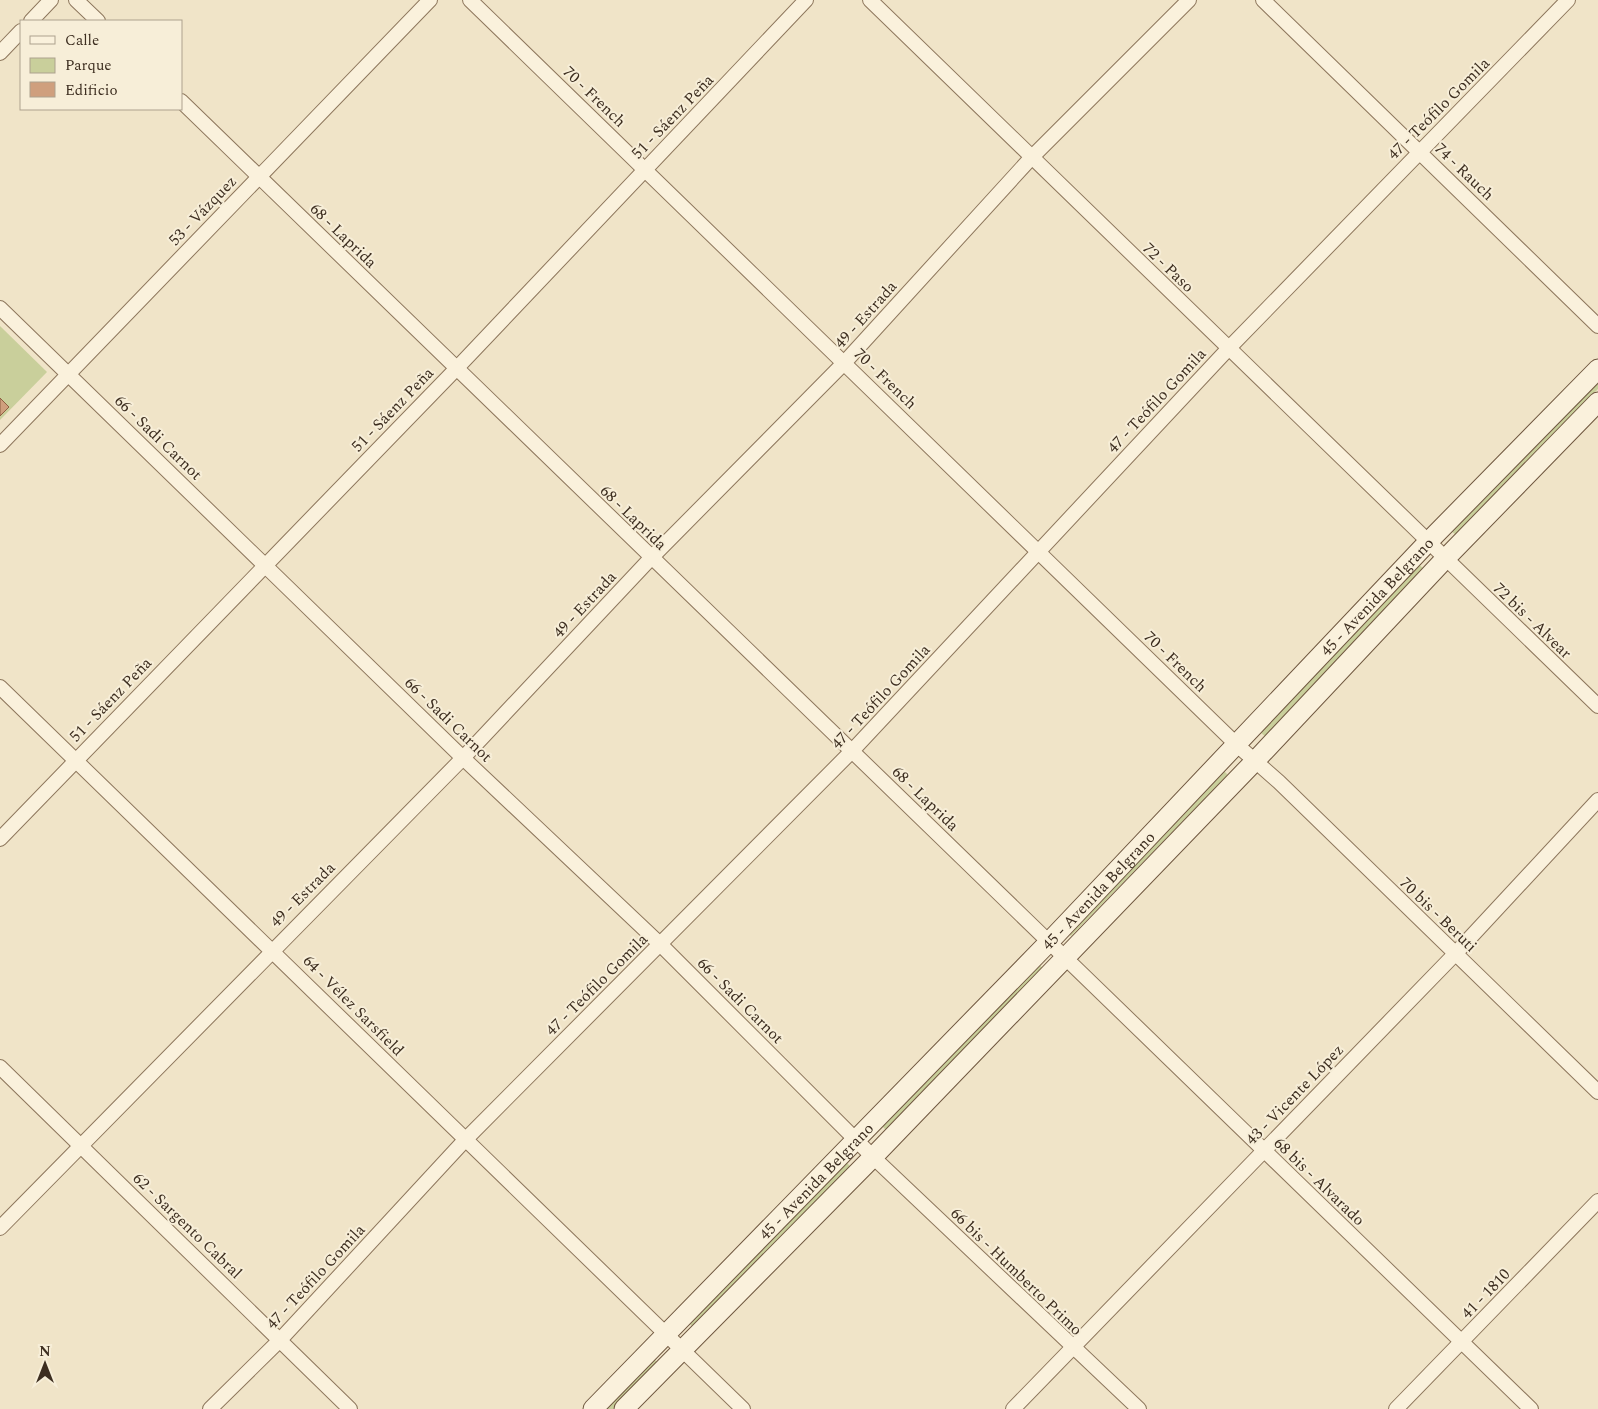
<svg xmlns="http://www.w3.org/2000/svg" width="1598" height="1409" viewBox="0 0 1598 1409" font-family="Spectral,serif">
	<rect width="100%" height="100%" fill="#f0e4c8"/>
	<!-- green -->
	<g fill="#c9cf9b">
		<path d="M0 326 47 372 0 420Z"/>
		<path d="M1598 379V389L1456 535 1451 531Z"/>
		<path d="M1418 564 1423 568 1266 737 1261 733Z"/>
		<path d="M1223 770 1228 775 1071 936 1066 932Z"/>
		<path d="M1038 964 1043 968 886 1130 881 1125Z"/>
		<path d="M846 1162 851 1167 694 1329 690 1324Z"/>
		<path d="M653 1358 658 1363 613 1409H604Z"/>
	</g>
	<!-- building -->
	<path fill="#cf9f7d" stroke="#8d5f41" d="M0 398 9 407 0 416Z"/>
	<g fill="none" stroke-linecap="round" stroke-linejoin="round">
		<defs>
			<g id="minor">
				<path d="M76 0 98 21"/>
				<path d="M470 0 1237 745 1279 782 1598 1092"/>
				<path d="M870 0 1598 706"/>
				<path d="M1263 0 1598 326"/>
				<path d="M31 21 51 0"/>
				<path d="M0 53 21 31"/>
				<path d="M181 101 1531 1409"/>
				<path d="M0 308 463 758 660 944 873 1157 1139 1409"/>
				<path d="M0 445 430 0"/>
				<path d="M0 687 743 1409"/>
				<path d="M0 839 456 369 806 0"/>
				<path d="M0 1067 350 1409"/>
				<path d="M0 1228 463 758 651 558 845 362 1031 158 1189 0"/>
				<path d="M210 1409 280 1340 465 1140 852 751 1229 348 1568 0"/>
				<path d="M1013 1409 1455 954 1598 800"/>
				<path d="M1396 1409 1598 1201"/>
			</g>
			<g id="secondary">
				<path id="s1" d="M593 1409 1049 942 1428 542 1598 369"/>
				<path d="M624 1409 873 1157 1255 761 1445 559 1598 402"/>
			</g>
		</defs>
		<!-- minor casing -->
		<use href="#minor" stroke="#8d765c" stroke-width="16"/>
		<!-- secondary casing -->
		<use href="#secondary" stroke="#6f573f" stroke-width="21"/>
		<!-- minor -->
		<use href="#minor" stroke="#faf1dc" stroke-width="14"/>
		<!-- secondary -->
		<use href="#secondary" stroke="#faf1dc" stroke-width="19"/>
	</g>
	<g text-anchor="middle" stroke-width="4" stroke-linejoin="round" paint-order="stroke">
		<!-- street labels -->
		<g font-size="16" fill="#3d2e20" stroke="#f7eed8">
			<text transform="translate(595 96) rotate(44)" y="6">70 - French</text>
			<text transform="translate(1438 108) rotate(-45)" y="6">47 - Teófilo Gomila</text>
			<text transform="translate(672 116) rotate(-46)" y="6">51 - Sáenz Peña</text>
			<text transform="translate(1465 171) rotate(44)" y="6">74 - Rauch</text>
			<text transform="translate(202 210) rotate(-46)" y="6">53 - Vázquez</text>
			<text transform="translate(344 235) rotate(44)" y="6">68 - Laprida</text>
			<text transform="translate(1169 267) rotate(44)" y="6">72 - Paso</text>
			<text transform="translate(865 314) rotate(-48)" y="6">49 - Estrada</text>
			<text transform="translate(886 378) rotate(44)" y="6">70 - French</text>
			<text transform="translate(1156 400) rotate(-47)" y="6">47 - Teófilo Gomila</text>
			<text transform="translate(392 409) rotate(-46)" y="6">51 - Sáenz Peña</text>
			<text transform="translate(159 437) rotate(44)" y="6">66 - Sadi Carnot</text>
			<text transform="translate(634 517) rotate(44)" y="6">68 - Laprida</text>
			<text dy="6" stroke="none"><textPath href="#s1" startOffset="1129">45 - Avenida Belgrano</textPath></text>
			<text transform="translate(584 604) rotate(-47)" y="6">49 - Estrada</text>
			<text transform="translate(1533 620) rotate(44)" y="6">72 bis - Alvear</text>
			<text transform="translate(1176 661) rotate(44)" y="6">70 - French</text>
			<text transform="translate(880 696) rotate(-47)" y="6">47 - Teófilo Gomila</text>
			<text transform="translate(110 699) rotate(-46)" y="6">51 - Sáenz Peña</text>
			<text transform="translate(449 719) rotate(44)" y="6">66 - Sadi Carnot</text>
			<text transform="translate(926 798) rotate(44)" y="6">68 - Laprida</text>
			<text dy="6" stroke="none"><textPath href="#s1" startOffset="724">45 - Avenida Belgrano</textPath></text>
			<text transform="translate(302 894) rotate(-45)" y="6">49 - Estrada</text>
			<text transform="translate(1439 914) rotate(44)" y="6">70 bis - Beruti</text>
			<text transform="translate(596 984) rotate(-45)" y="6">47 - Teófilo Gomila</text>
			<text transform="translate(741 1000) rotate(45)" y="6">66 - Sadi Carnot</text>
			<text transform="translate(354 1005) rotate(45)" y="6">64 - Vélez Sarsfield</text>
			<text transform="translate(1294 1094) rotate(-46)" y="6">43 - Vicente López</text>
			<text dy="6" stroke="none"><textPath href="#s1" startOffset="319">45 - Avenida Belgrano</textPath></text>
			<text transform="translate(1320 1181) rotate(44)" y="6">68 bis - Alvarado</text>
			<text transform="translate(188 1225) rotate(44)" y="6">62 - Sargento Cabral</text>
			<text transform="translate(1017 1271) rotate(44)" y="6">66 bis - Humberto Primo</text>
			<text transform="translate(315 1276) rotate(-47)" y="6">47 - Teófilo Gomila</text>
			<text transform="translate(1485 1293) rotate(-46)" y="6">41 - 1810</text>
		</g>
	</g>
	<!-- legend -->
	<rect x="20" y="20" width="162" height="90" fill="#f7eed8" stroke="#ada18e"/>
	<rect x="30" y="36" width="25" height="8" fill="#faf1dc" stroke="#ada18e"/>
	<text x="65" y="45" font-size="15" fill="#3d2e20">Calle</text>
	<rect x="30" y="58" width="25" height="15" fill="#c9cf9b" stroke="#ada18e"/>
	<text x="65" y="70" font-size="15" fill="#3d2e20">Parque</text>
	<rect x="30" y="82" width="25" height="15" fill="#cf9f7d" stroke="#ada18e"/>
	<text x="65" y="95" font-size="15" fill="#3d2e20">Edificio</text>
	<!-- north arrow -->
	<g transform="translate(45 1364)" stroke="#f7eed8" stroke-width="4" paint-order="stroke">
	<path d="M0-4L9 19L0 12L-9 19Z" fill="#3d2e20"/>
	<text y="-8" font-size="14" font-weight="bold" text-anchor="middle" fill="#3d2e20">N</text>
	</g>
</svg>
